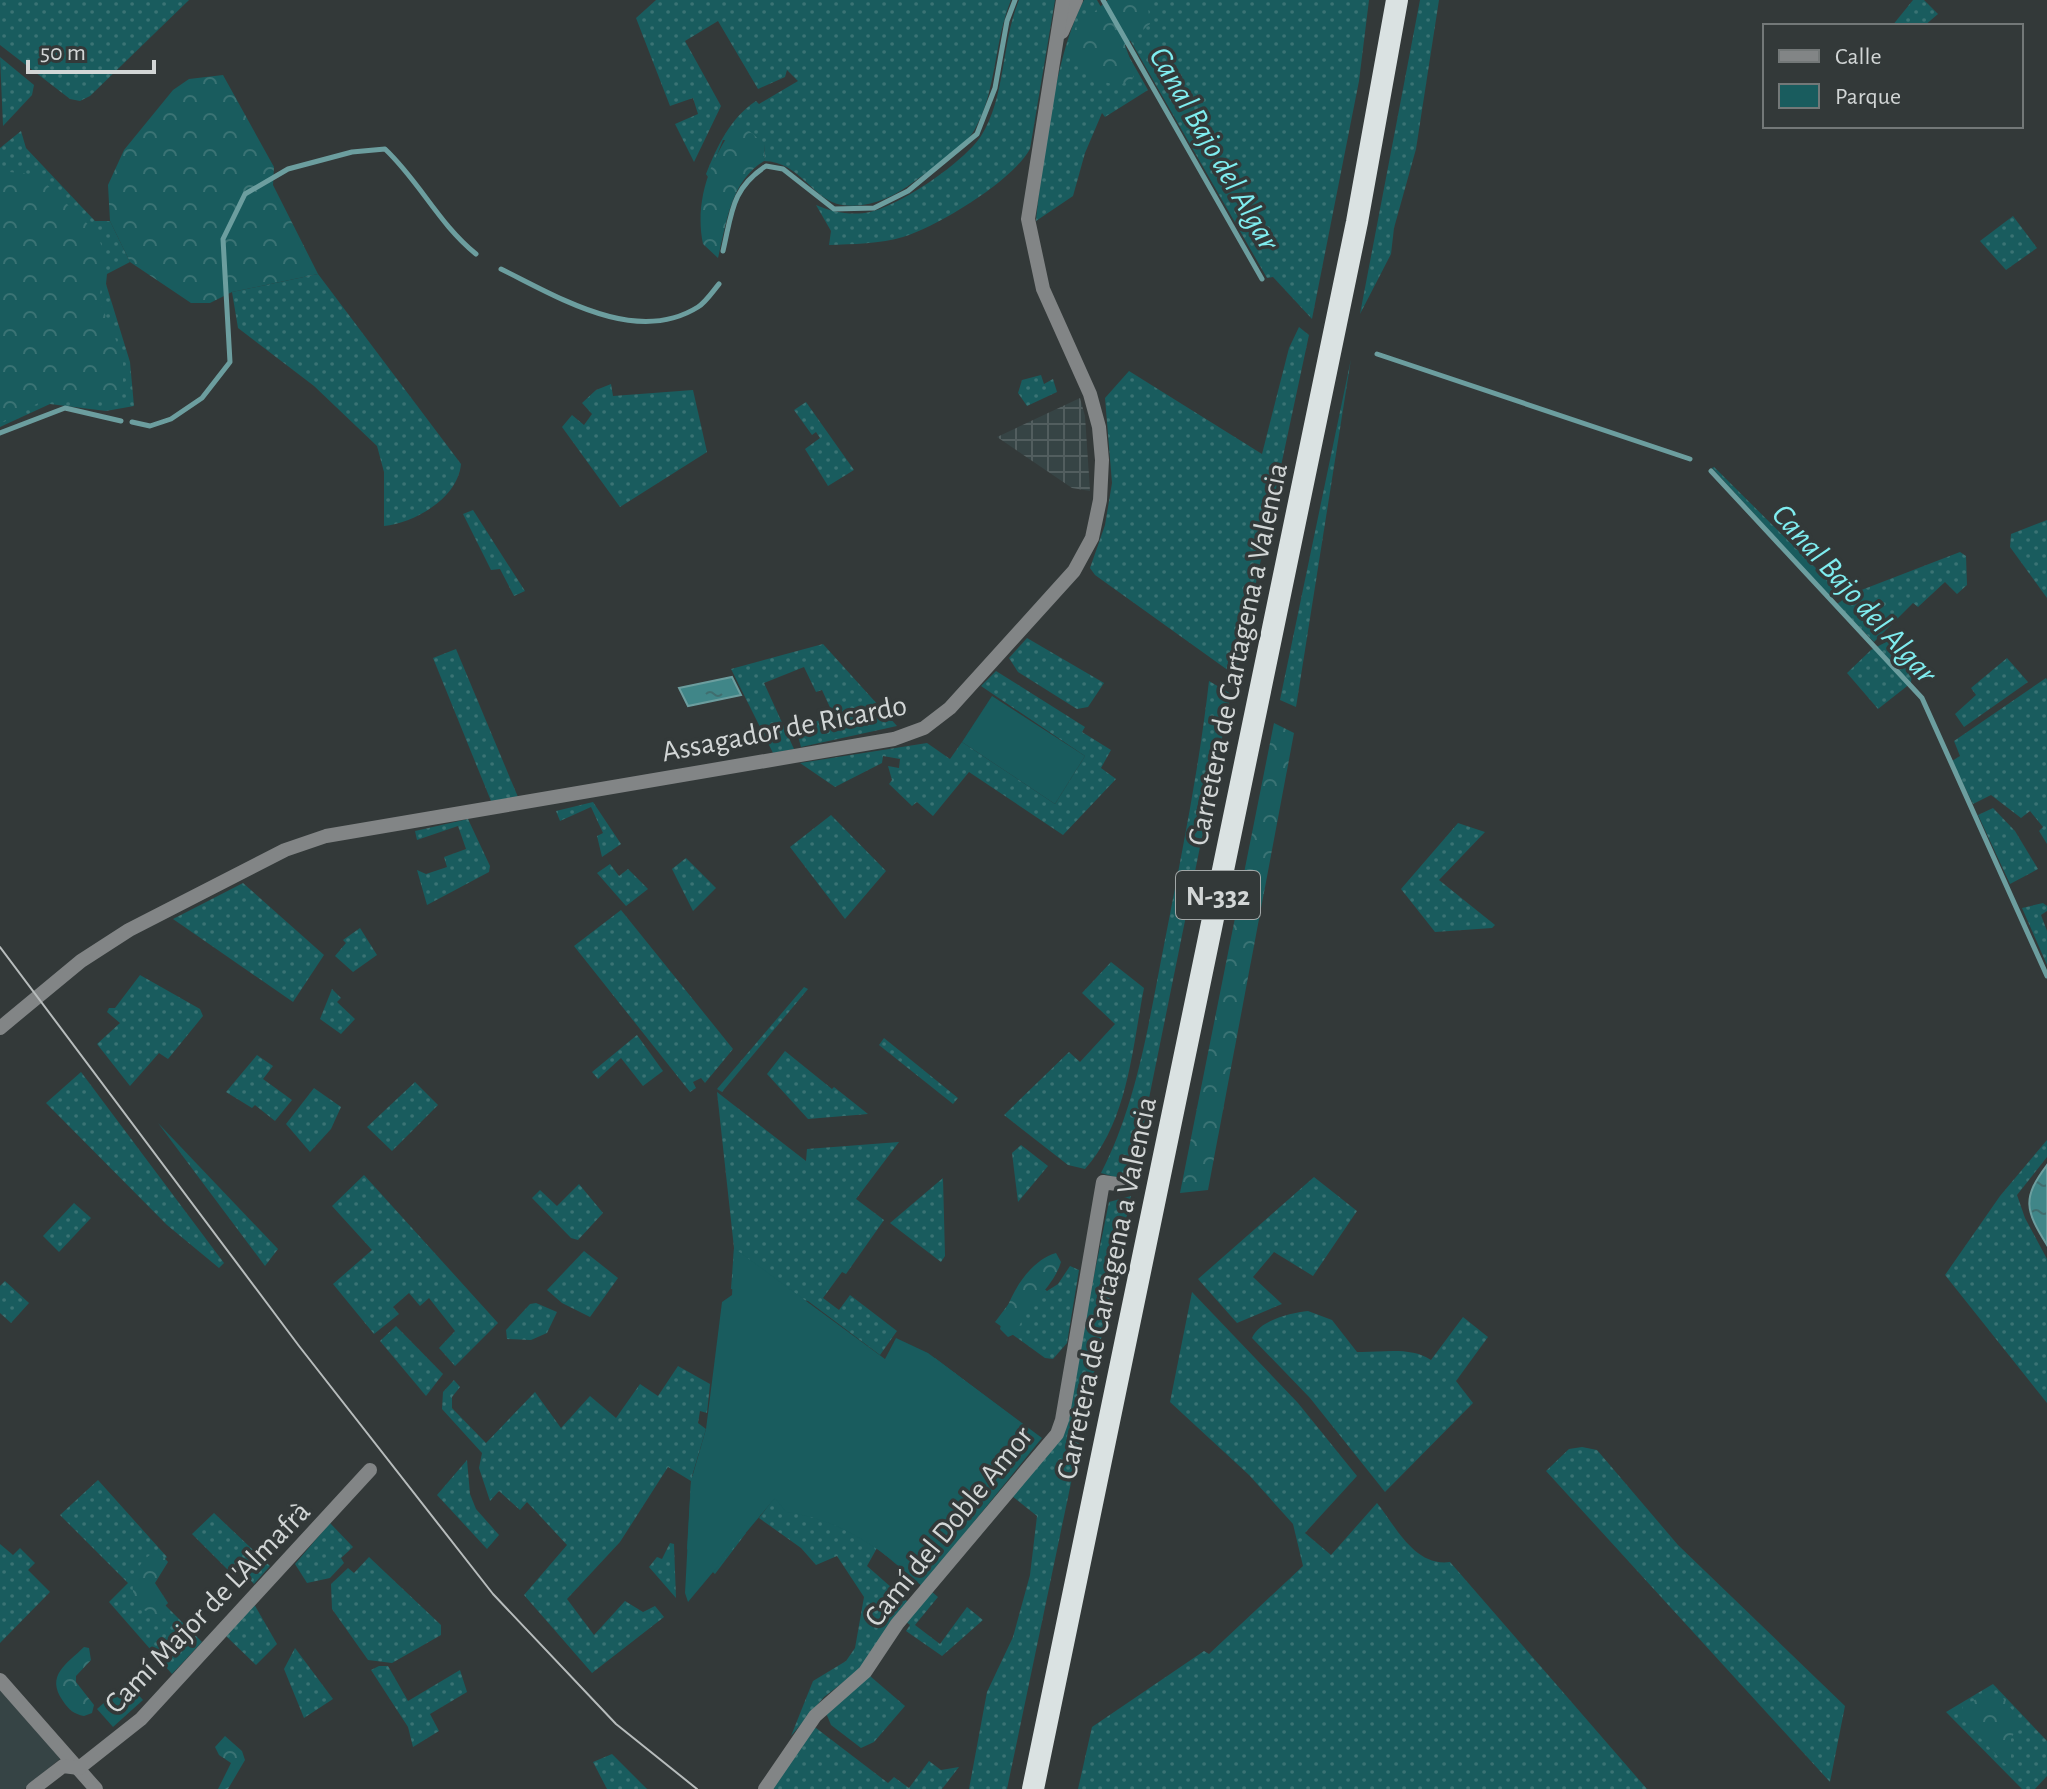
<svg xmlns="http://www.w3.org/2000/svg" width="2047" height="1789" viewBox="0 0 2047 1789" font-family="'Alegreya Sans',sans-serif">
	<defs>
		<pattern id="industrial-grid" width="8" height="8" patternUnits="userSpaceOnUse" patternTransform="scale(2)"><rect width="8" height="8" fill="#364445"/><path d="M0 4h8M4 0v8" fill="none" stroke="#525e5f"/></pattern>
		<pattern id="grass-dots" width="8" height="8" patternUnits="userSpaceOnUse" patternTransform="scale(2)"><rect width="8" height="8" fill="#195c5e"/><path d="M2 2h.1M6 6h.1" fill="none" stroke="#3a7374" stroke-width="1.8" stroke-linecap="round"/></pattern>
		<pattern id="forest-crowns" width="20" height="18" patternUnits="userSpaceOnUse" patternTransform="scale(2)"><rect width="20" height="18" fill="#195c5e"/><path d="M2 6a3 3 0 1 1 6 0M12 15a3 3 0 1 1 6 0" fill="none" stroke="#3a7374"/></pattern>
		<pattern id="water-ripples" width="26" height="14" patternUnits="userSpaceOnUse" patternTransform="scale(2)"><rect width="26" height="14" fill="#408688"/><path d="M2 4q2-2 4 0t4 0M15 11q2-2 4 0t4 0" fill="none" stroke="#406e6f"/></pattern>
	</defs>
	<rect width="100%" height="100%" fill="#333939"/>
	<!-- built -->
	<path fill="#364445" d="M0 1687 61 1758 24 1789H0Z"/>
	<!-- industrial -->
	<path fill="url(#industrial-grid)" d="M1080 398 1085 416 1090 491 1072 488 997 437Z"/>
	<!-- grass -->
	<g fill="url(#grass-dots)">
		<path d="M0 0H189L90 96 80 101 70 99 0 45Z"/>
		<path d="M656 0H1011C994 41 997 90 975 129 963 150 934 167 915 181 894 197 869 209 842 205 812 200 801 162 764 161L765 144 723 140 708 177 706 174C717 147 730 118 756 101L759 104 798 81 787 70 785 77 758 89 718 21 685 41 721 106 694 162 675 124 698 114 693 98 670 106 636 18Z"/>
		<path d="M1019 0H1055L1030 149C1012 181 940 225 903 237 881 244 852 244 829 245L831 231 816 205C832 212 852 216 870 212 901 205 964 162 981 136 1006 97 1001 43 1019 0Z"/>
		<path d="M1084 0H1097L1148 90 1105 117 1102 113 1085 153 1073 196 1036 221C1043 159 1055 54 1084 0Z"/>
		<path d="M1107 0H1369L1359 81 1312 319 1273 277 1267 278Z"/>
		<path d="M1420 0H1439L1416 149 1394 228 1391 254 1360 314Z"/>
		<path d="M1913 0H1924L1938 14 1924 26H1892Z"/>
		<path d="M0 57 34 85 32 95 3 126Z"/>
		<path d="M21 131 26 148 95 221H110L130 262 107 274 106 284 130 362 134 406 106 411 50 404 0 427V148Z"/>
		<path d="M2013 216 2037 248 2006 270 1980 241Z"/>
		<path d="M318 274 461 464C458 498 415 523 384 526V472L377 446 314 386 238 328 232 292Z"/>
		<path d="M1299 327 1309 335 1236 676 1095 575 1090 568 1105 525 1112 483 1105 398 1129 371 1262 454 1289 348Z"/>
		<path d="M1351 359 1296 707 1280 700Z"/>
		<path d="M1041 375 1044 384 1053 379 1057 392 1027 406 1018 393 1022 380Z"/>
		<path d="M611 384 613 396 693 390 707 452 620 507 562 427 572 415 584 425 592 414 582 403 596 390Z"/>
		<path d="M806 402 854 470 828 486 805 449 820 438 816 432 812 435 794 410Z"/>
		<path d="M1714 467 1838 590 1832 599 1712 468Z"/>
		<path d="M473 510 525 591 514 596 500 569 491 570 463 514Z"/>
		<path d="M2047 520V598L2010 547 2011 534Z"/>
		<path d="M1960 552 1966 556 1967 585 1957 594 1945 582 1918 607 1913 603 1874 642 1837 604 1851 594Z"/>
		<path d="M1027 638 1104 683 1088 707 1077 709 1018 672 1009 658Z"/>
		<path d="M1888 641 1912 667 1911 683 1878 709 1847 673 1871 650Z"/>
		<path d="M823 644 897 726 801 747 798 736 804 727 833 714 822 690 816 692 804 667 764 683 794 749 773 753 731 669Z"/>
		<path d="M456 649 518 797 491 801 433 658Z"/>
		<path d="M2007 658 2028 682 1964 727 1955 714 1976 695 1971 688Z"/>
		<path d="M996 671 1085 727 1082 732 1111 750 1101 768 1116 779 1063 835 969 772 933 816 917 802 912 806 889 784 892 780 888 766 899 768 900 759 883 756 882 763 835 787 800 763 927 743 950 759 962 742 1055 804 1085 756 981 686Z"/>
		<path d="M2046 678 2047 680V844L2039 831 2043 827 2030 811 2021 818 1991 795 1973 804 1952 761 1960 756 1954 741Z"/>
		<path d="M1209 681 1231 694 1132 1182 1101 1173C1137 1104 1149 1021 1164 945 1181 857 1199 770 1209 681Z"/>
		<path d="M593 802 621 844 602 857 597 836 603 833 591 807 560 821 556 811Z"/>
		<path d="M1993 808 2015 831 2038 869 2010 884 1978 815Z"/>
		<path d="M831 815 886 871 845 919 790 847Z"/>
		<path d="M468 819 490 866 489 872 427 905 417 870 426 874 447 867 444 857 466 849 458 826 417 840 415 831Z"/>
		<path d="M1458 823 1485 832 1439 880 1495 925 1492 928 1435 932 1401 889Z"/>
		<path d="M686 858 716 888 693 911 672 869Z"/>
		<path d="M610 864 619 876 628 869 648 889 626 906 597 873Z"/>
		<path d="M243 883 324 955 293 1002 173 919Z"/>
		<path d="M2043 903 2047 906V911L2041 915 2047 931V965L2022 908Z"/>
		<path d="M621 910 733 1049 705 1083 701 1078 693 1082 696 1088 690 1092 574 946Z"/>
		<path d="M360 928 377 955 353 972 335 956 346 943 343 940Z"/>
		<path d="M1111 962 1144 988C1132 1049 1128 1121 1085 1169L1068 1165 1004 1115 1069 1052 1080 1062 1115 1024 1082 993Z"/>
		<path d="M140 975 200 1009 203 1016 168 1059 159 1053 130 1086 97 1044 120 1023 107 1012 109 1008H115Z"/>
		<path d="M804 987 808 989 722 1092 717 1089Z"/>
		<path d="M332 989 341 998 337 1002 355 1019 341 1034 320 1019Z"/>
		<path d="M637 1035 663 1071 643 1086 621 1058 598 1079 592 1072Z"/>
		<path d="M884 1038 958 1098 953 1104 879 1045Z"/>
		<path d="M785 1051 832 1089 834 1087 868 1114 808 1119 767 1074Z"/>
		<path d="M257 1055 273 1066 263 1079 292 1100 275 1121 255 1105 252 1108 226 1092Z"/>
		<path d="M81 1072 224 1263 219 1268 167 1225 46 1103Z"/>
		<path d="M415 1082 438 1105 392 1151 367 1127Z"/>
		<path d="M314 1088 341 1107 331 1129 310 1152 286 1124Z"/>
		<path d="M717 1092 806 1161 807 1149 899 1142 856 1199 884 1220 846 1274 842 1272 823 1298 839 1310 850 1295 897 1331 880 1355 808 1301 731 1289 734 1248Z"/>
		<path d="M158 1123 278 1249 265 1266Z"/>
		<path d="M2047 1140V1157L2017 1195 2025 1218 2047 1259V1403L1945 1275 2000 1196Z"/>
		<path d="M1021 1145 1048 1166 1018 1202 1012 1153Z"/>
		<path d="M364 1175 498 1323 455 1366 439 1348 455 1331 429 1298 420 1306 409 1293 393 1307 399 1314 374 1334 333 1284 372 1250 332 1206Z"/>
		<path d="M1314 1177 1357 1211 1313 1276 1274 1252 1253 1277 1282 1304 1237 1323 1198 1279Z"/>
		<path d="M943 1178 945 1256 941 1262 890 1223Z"/>
		<path d="M579 1184 603 1213 578 1240 571 1238 532 1198 540 1190 557 1206Z"/>
		<path d="M1131 1196 1007 1789H969L987 1692 1013 1637 1030 1575 1037 1516 1012 1496 1061 1438 1109 1202Z"/>
		<path d="M74 1203 91 1218 59 1252 43 1236Z"/>
		<path d="M584 1251 618 1278 590 1317 562 1303 547 1290Z"/>
		<path d="M1070 1266 1079 1270 1067 1343 1053 1359 1045 1358 995 1322 1029 1277 1047 1291 1058 1284Z"/>
		<path d="M5 1281 29 1303 11 1323 0 1313V1286Z"/>
		<path d="M1192 1292 1298 1403 1357 1476 1305 1533 1331 1555 1377 1503C1396 1527 1415 1567 1450 1562L1647 1789H1078L1092 1727 1204 1651 1209 1654 1303 1566 1293 1524 1249 1475 1170 1402Z"/>
		<path d="M536 1303 557 1312 547 1333 531 1340 507 1339 506 1330 530 1304Z"/>
		<path d="M1308 1311 1332 1320 1357 1352C1380 1353 1410 1346 1431 1360L1463 1317 1488 1337 1456 1381 1473 1403 1385 1492 1310 1398 1252 1338C1260 1320 1290 1313 1308 1311Z"/>
		<path d="M396 1326 443 1374 426 1396 380 1341Z"/>
		<path d="M935 1358 1021 1423 991 1499 922 1586 877 1548 867 1566 908 1602 863 1667 824 1697 791 1736 813 1681 846 1661 855 1648 864 1597 837 1556 816 1565 801 1548 759 1518 778 1493Z"/>
		<path d="M678 1366 710 1384 707 1413 700 1411 698 1423 706 1429 692 1476 746 1533 715 1574 687 1549 691 1481 668 1467 620 1542 567 1599 594 1635 625 1601 643 1612 655 1606 664 1617 592 1673 524 1595 567 1545 527 1502 520 1510 499 1491 490 1501 479 1468 482 1453 442 1409 443 1392 454 1380 460 1387 452 1397V1408L486 1443 535 1392 561 1428 590 1396 616 1418 640 1384 658 1396Z"/>
		<path d="M1582 1447 1597 1450 1678 1545 1845 1706 1830 1782 1546 1471 1569 1449Z"/>
		<path d="M467 1460 470 1494 476 1509 499 1535 487 1549 437 1495Z"/>
		<path d="M98 1480 167 1557 143 1583 202 1642 172 1674 109 1602 128 1583 60 1515Z"/>
		<path d="M214 1513 270 1566 254 1584 239 1568 232 1574 192 1534Z"/>
		<path d="M330 1523 353 1547 341 1558 344 1563 330 1578 307 1583 295 1564Z"/>
		<path d="M670 1543 674 1544 676 1598 649 1567 657 1557 662 1559Z"/>
		<path d="M0 1544 13 1555 20 1548 35 1563 28 1570 50 1592 0 1643Z"/>
		<path d="M369 1557 441 1625V1635L392 1663 368 1660 332 1609 331 1584 348 1568 354 1573Z"/>
		<path d="M931 1591 938 1597 915 1625 940 1644 967 1607 983 1620 942 1656 906 1631 910 1625 905 1621Z"/>
		<path d="M254 1604 277 1644 256 1665 225 1635Z"/>
		<path d="M295 1648 333 1699 304 1718 284 1669Z"/>
		<path d="M379 1666H388L408 1701 460 1670 467 1692 430 1714 439 1731 413 1747 408 1727 371 1670Z"/>
		<path d="M870 1676 905 1706 874 1742 861 1748 831 1725 826 1713Z"/>
		<path d="M1993 1684 2047 1741V1776L2035 1789H2022L1946 1712Z"/>
		<path d="M816 1728 888 1783 894 1777 909 1788 929 1761 941 1770 959 1767 942 1789H772L811 1729Z"/>
		<path d="M612 1754 647 1789H607L593 1762Z"/>
	</g>
	<!-- forest -->
	<g fill="url(#forest-crowns)">
		<path d="M1108 0H1147L1150 24 1125 45 1135 73 1131 82C1101 91 1083 70 1067 47L1075 28Z"/>
		<path d="M223 75 274 167 273 185 318 274 232 292 210 303H191L130 262 110 221 108 185 124 150 173 90 189 79Z"/>
		<path d="M738 122 765 144 764 161C730 182 727 222 718 258L703 244C694 201 711 156 738 122Z"/>
		<path d="M1 171 37 175 97 233 106 259 99 300 123 357V385L114 401 48 398 0 423Z"/>
		<path d="M1274 723 1294 733 1208 1190 1180 1193Z"/>
		<path d="M1056 1253 1061 1262C1052 1291 1025 1304 1017 1333L1008 1337 1000 1329C1007 1300 1026 1262 1056 1253Z"/>
		<path d="M153 1553 161 1554 168 1562 155 1583 168 1603 157 1614C123 1611 128 1567 153 1553Z"/>
		<path d="M84 1647 89 1648 91 1660 76 1676V1682L94 1705 92 1713 84 1716C74 1714 69 1710 63 1701 45 1675 67 1664 84 1647Z"/>
		<path d="M1982 1696H2001L2017 1716 2018 1725 2011 1739V1765L2005 1764 1960 1717 1963 1706Z"/>
		<path d="M225 1736 242 1751 245 1760 228 1789H218L231 1763 219 1755 215 1747Z"/>
	</g>
	<!-- park -->
	<g fill="#195c5e">
		<path d="M992 696 1085 756 1055 804 962 742Z"/>
		<path d="M734 1248 885 1359 896 1338 928 1353 1042 1438 922 1586C882 1549 840 1519 786 1512L775 1498 688 1602 685 1593 691 1481 706 1429 722 1302 732 1295Z"/>
		<path d="M127 1682 143 1700 113 1727 97 1709Z"/>
	</g>
	<!-- water -->
	<g fill="url(#water-ripples)" stroke="#6c9e9f" stroke-width="2">
		<path d="M732 677 741 695 688 706 679 688Z"/>
		<path d="M2047 1165V1245C2025 1210 2022 1198 2047 1165Z"/>
	</g>
	<g fill="none" stroke-linecap="round" stroke-linejoin="round">
		<!-- stream -->
		<g stroke="#6c9e9f" stroke-width="5">
			<path d="M1103 0 1262 279"/>
			<path d="M723 251C732 213 731 189 766 166L783 169 834 209 874 208 908 191 977 134 995 88 1007 21 1015 0"/>
			<path d="M501 269C558 297 636 346 698 307 706 302 713 291 719 284"/>
			<path d="M1377 354 1690 459"/>
			<path d="M132 422 150 426 171 419 202 398 230 362 223 239 245 194 288 169 352 152 385 149C420 182 438 223 476 254"/>
			<path d="M0 433 65 408 121 421"/>
			<path d="M1711 471 1922 698 2047 976"/>
		</g>
		<!-- minor -->
		<g stroke="#828586" stroke-width="14">
			<path d="M1062 32 1076 0"/>
			<path d="M0 1028 81 961 129 930 285 850 326 836 894 739 924 728 950 708 1074 571 1092 538 1100 500 1102 460 1099 427 1090 394 1043 289 1028 219 1063 0"/>
			<path d="M0 1680 96 1789"/>
			<path d="M33 1789 63 1766 79 1768 141 1719 370 1470"/>
			<path d="M765 1789 815 1716 865 1672 897 1624 1057 1434 1062 1420 1103 1182 1123 1185"/>
		</g>
		<!-- trunk -->
		<path stroke="#dae2e2" stroke-width="22" d="M1033 1789 1357 222 1397 0"/>
		<!-- tram -->
		<path stroke="#b7bcbc" stroke-width="2" d="M0 947 299 1346 493 1594 616 1724 697 1789"/>
	</g>
	<g text-anchor="middle" stroke-width="7" stroke-linejoin="round" paint-order="stroke">
		<!-- shield labels -->
		<rect fill="#333939" stroke="#a2a7a7" stroke-width="2" x="1176" y="871" width="84" height="48" rx="6"/>
		<g font-size="28" font-weight="bold" fill="#d2d6d6">
			<text x="1218" y="905">N-332</text>
		</g>
		<!-- street labels -->
		<g font-size="30" fill="#d2d6d6" stroke="#333939">
			<text transform="translate(1237 654) rotate(-78)" y="10">Carretera de Cartagena a Valencia</text>
			<text transform="translate(784 728) rotate(-11)" y="10">Assagador de Ricardo</text>
			<text transform="translate(1106 1288) rotate(-78)" y="10">Carretera de Cartagena a Valencia</text>
			<text transform="translate(948 1526) rotate(-51)" y="10">Camí del Doble Amor</text>
			<text transform="translate(207 1607) rotate(-46)" y="10">Camí Major de L'Almafrà</text>
		</g>
		<!-- water labels -->
		<g font-size="32" font-style="italic" fill="#7fecef" stroke="#333939">
			<text transform="translate(1215 148) rotate(60)" y="11">Canal Bajo del Algar</text>
			<text transform="translate(1855 593) rotate(48)" y="11">Canal Bajo del Algar</text>
		</g>
	</g>
	<!-- legend -->
	<rect x="1763" y="24" width="260" height="104" fill="#333939" stroke="#737878" stroke-width="2"/>
	<rect x="1779" y="50" width="40" height="12" fill="#828586" stroke="#737878" stroke-width="2"/>
	<text x="1835" y="64" font-size="24" fill="#d2d6d6">Calle</text>
	<rect x="1779" y="84" width="40" height="24" fill="#195c5e" stroke="#737878" stroke-width="2"/>
	<text x="1835" y="104" font-size="24" fill="#d2d6d6">Parque</text>
	<!-- scale -->
	<path d="M28 60v12h126v-12" fill="none" stroke="#d2d6d6" stroke-width="4"/>
	<text x="40" y="60" font-size="24" fill="#d2d6d6" stroke="#333939" stroke-width="6" paint-order="stroke">50 m</text>
</svg>
